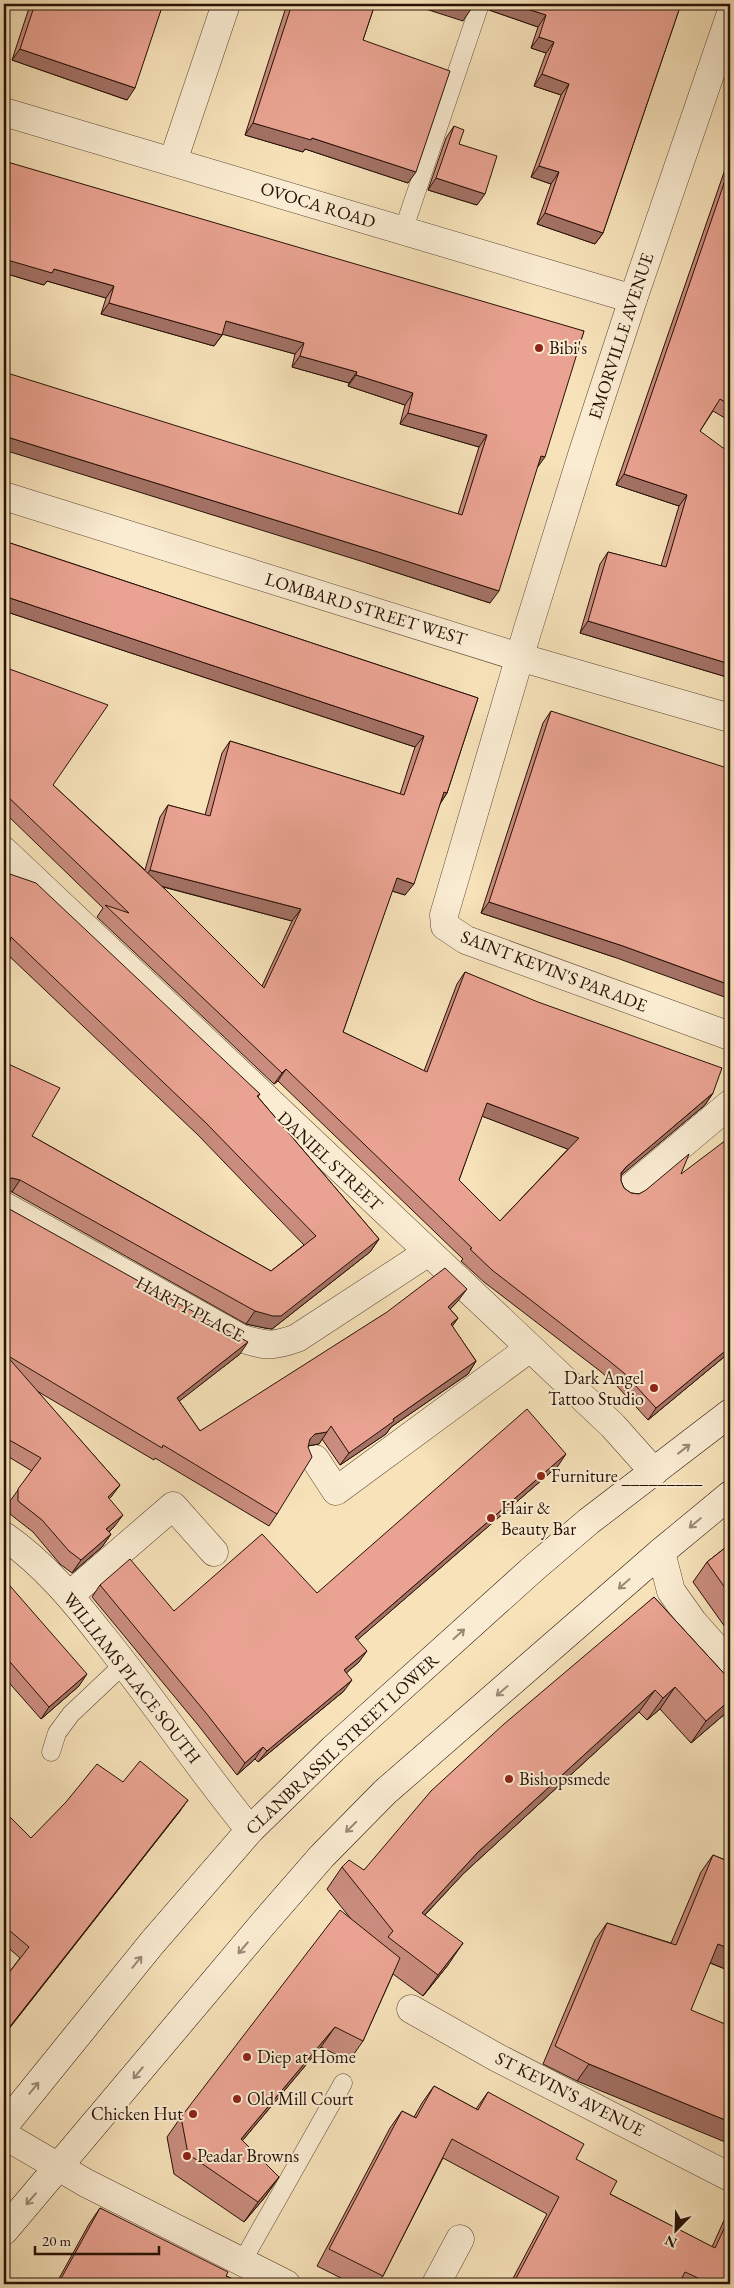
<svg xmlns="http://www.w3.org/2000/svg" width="734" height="2288" viewBox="0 0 734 2288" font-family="'EB Garamond',serif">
	<rect width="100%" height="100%" fill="#f7e2ba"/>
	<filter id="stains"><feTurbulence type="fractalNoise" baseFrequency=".004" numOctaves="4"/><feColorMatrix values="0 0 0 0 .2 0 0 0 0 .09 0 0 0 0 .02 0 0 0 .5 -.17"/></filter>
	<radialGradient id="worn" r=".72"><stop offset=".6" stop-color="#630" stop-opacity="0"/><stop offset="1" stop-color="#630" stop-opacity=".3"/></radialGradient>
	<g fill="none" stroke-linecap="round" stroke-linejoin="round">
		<defs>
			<g id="lane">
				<path d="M403 231 480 4"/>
				<path d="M51 1752 57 1733 71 1714 124 1664"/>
				<path d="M242 2262 343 2083"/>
			</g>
			<g id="street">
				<path d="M730 16 633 299 582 455 527 632 444 915 445 926 466 940 730 1036"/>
				<path d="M4 112 633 299"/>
				<path d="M173 161 226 4"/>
				<path d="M4 496 519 657 730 718"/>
				<path d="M4 851 613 1426 654 1472"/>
				<path d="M628 1190 730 1104"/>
				<path d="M4 1206 240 1338C265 1346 273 1347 297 1338L427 1253"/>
				<path d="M315 1459 336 1491 530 1348"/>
				<path d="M4 1536C43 1563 73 1599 102 1636 153 1699 198 1767 250 1830"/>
				<path d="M661 1552 671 1591 693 1622 730 1664"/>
				<path d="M68 1594 78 1588 173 1506 214 1552"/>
				<path d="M411 2009 496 2057 730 2177"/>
				<path d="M4 2135 86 2183 286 2284"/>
				<path d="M436 2284 460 2239"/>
			</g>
			<g id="secondary">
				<path d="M4 2126 152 1943 250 1830 333 1749 535 1567 589 1521 730 1413"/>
				<path d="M4 2231 262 1925 322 1856 385 1792 661 1552 730 1495"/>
			</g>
		</defs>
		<!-- lane casing -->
		<use href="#lane" stroke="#5b4533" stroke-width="19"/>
		<!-- street casing -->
		<use href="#street" stroke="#5b4533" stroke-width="29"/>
		<!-- secondary casing -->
		<use href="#secondary" stroke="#271106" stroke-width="29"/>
		<!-- lane -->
		<use href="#lane" stroke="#faecd2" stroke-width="18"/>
		<!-- street -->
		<use href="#street" stroke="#faecd2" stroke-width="28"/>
		<!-- secondary -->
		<use href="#secondary" stroke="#faecd2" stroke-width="28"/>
	</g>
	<!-- wall -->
	<g fill="#c98c7e" stroke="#271106" fill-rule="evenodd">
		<path d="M34 4H163L127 100 12 60 28 11Z"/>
		<path d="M287 4H375L363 40 408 183 305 149 303 152 245 135Z"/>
		<path d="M490 4H681L603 233 595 244 537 224 551 184 531 177 561 95 534 86 546 53 531 48 538 27 489 10Z"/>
		<path d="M454 126 459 144 477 205 428 190 446 138Z"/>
		<path d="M730 155V421L713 411 700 431 730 678 580 633 600 564 608 552 661 566 679 506 616 485Z"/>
		<path d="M4 273 584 331 490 603 367 563 458 514 479 447 400 424 405 405 348 386 349 383 292 367 295 354 223 334 214 346 101 314 106 298 47 281 44 285Z"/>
		<path d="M4 541 478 698 447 793 440 804 405 895 392 891 343 1032 424 1071 457 984 465 972 713 1093 705 1105 621 1175V1181L624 1188 631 1193 639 1194 681 1174 730 1352 648 1420 616 1385 600 1371 484 1282 461 1261 463 1259 278 1081 274 1084 97 917 103 908 4 812V667L53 785 145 870 160 817 168 805 205 815 222 753 230 741 400 794 415 747 4 611ZM163 887 292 921 262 986ZM482 1116 568 1149 500 1221 459 1180Z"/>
		<path d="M551 711 614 957 481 913 543 723Z"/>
		<path d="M4 872 260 1094 258 1097 379 1239 370 1252 272 1329 265 1328 246 1324 12 1192 32 1136 271 1271 304 1245 198 1135 7 954Z"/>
		<path d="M4 1206 240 1354 179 1401 200 1431 458 1301 450 1309 458 1318 452 1326 476 1361 468 1374 391 1427 386 1434 340 1465 322 1439 319 1444 308 1446 277 1514 269 1526 155 1458 154 1460 37 1391 120 1485 109 1499 114 1527 109 1532 111 1534 102 1547 72 1573 60 1564 33 1532 10 1514V1501L32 1471 4 1454Z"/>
		<path d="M558 1466 357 1640 359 1662 346 1673 344 1691 258 1762 255 1759 237 1775 198 1725 92 1597 100 1585 174 1611 317 1593Z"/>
		<path d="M730 1544V1634L693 1582 707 1562Z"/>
		<path d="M4 1579 79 1686 41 1719 4 1677Z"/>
		<path d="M654 1597 730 1680V1706L726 1713 691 1743 660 1709 647 1720 639 1712 463 1874 425 1915 448 1965 423 1996 393 1974 363 2041 349 2061 321 2047 242 2141 279 2177 265 2197 244 2222 174 2174 167 2137 181 2117 351 1919 327 1889 342 1867 364 1870Z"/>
		<path d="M123 1782 180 1811 4 2035V1979L20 1958 4 1944V1811L31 1838Z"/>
		<path d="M713 1855 730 1862V1971L710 1963 577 2081 543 2064 595 1940 607 1923 671 1943 701 1872Z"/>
		<path d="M434 2086 476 2109 488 2092 576 2159 610 2194 712 2247 730 2207V2284H510L547 2214 443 2158 383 2276 377 2284H353L317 2266 390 2128 402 2111 414 2117 422 2103Z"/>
		<path d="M100 2208 226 2276 244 2284H56L89 2224Z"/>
	</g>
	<!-- shaded-wall -->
	<g fill="#a47266" stroke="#271106">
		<path d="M410 4H453L471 9 463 21Z"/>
		<path d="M494 4H512L546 15 538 27 489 10Z"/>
		<path d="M539 37 554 42 546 53 531 48Z"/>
		<path d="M20 49 135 88 127 100 12 60Z"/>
		<path d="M542 74 569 84 561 95 534 86Z"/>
		<path d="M253 123 312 138 416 172 408 183 305 149 303 152 245 135Z"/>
		<path d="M539 166 559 172 551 184 531 177Z"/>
		<path d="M436 178 485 194 477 205 428 190Z"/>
		<path d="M545 213 603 233 595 244 537 224Z"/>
		<path d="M4 259 54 269 114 286 106 298 47 281 44 285 4 273Z"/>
		<path d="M109 303 222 335 214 346 101 314Z"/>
		<path d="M226 321 304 343 295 354 218 333Z"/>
		<path d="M300 356 357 372 349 383 292 367Z"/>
		<path d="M356 375 413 393 405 405 348 386Z"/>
		<path d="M408 413 487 435 479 447 400 424Z"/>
		<path d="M4 436 375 551 499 591 490 603 367 563 4 450Z"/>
		<path d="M541 456 545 457 537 468Z"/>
		<path d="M624 474 687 495 679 506 616 485Z"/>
		<path d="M4 596 424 736 415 747 4 611Z"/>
		<path d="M588 621 730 664V678L580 633Z"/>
		<path d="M444 792 447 793 439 805Z"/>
		<path d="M150 870 301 909 292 921 142 881Z"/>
		<path d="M397 878 414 884 405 895 389 890Z"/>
		<path d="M489 902 623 946 730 985V999L614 957 481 913Z"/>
		<path d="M286 1069 278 1081 274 1084 282 1073Z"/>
		<path d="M713 1093 705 1105 618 1178 626 1167Z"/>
		<path d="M487 1103 579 1138 570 1150 479 1115Z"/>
		<path d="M12 1178 20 1180 12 1192 4 1191V1181Z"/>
		<path d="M379 1239 370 1252 272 1329 265 1328 246 1324 255 1311Z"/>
		<path d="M467 1289 458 1301 440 1320 448 1307Z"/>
		<path d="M458 1318 449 1331 451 1324Z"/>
		<path d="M248 1342 240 1354 168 1410 177 1398Z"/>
		<path d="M730 1347V1352L648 1420 656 1408Z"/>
		<path d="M476 1361 468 1374 391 1427 386 1434 340 1465 349 1453 393 1419Z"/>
		<path d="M327 1432 319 1444 306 1446 310 1439 315 1434Z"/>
		<path d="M566 1454 558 1466 347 1649 355 1637Z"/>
		<path d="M120 1485 111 1497 99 1509 108 1497Z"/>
		<path d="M123 1515 114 1527 98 1542 106 1529Z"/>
		<path d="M111 1534 102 1547 72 1573 81 1560Z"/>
		<path d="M367 1651 359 1662 336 1682 344 1670Z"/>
		<path d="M87 1674 79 1686 41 1719 49 1707Z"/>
		<path d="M352 1680 344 1691 258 1762 267 1751Z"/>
		<path d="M675 1687 660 1709 647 1720 663 1698Z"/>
		<path d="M655 1690 639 1712 463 1874 407 1934 422 1913 478 1852Z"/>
		<path d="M730 1700V1706L726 1713 691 1743 706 1721Z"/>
		<path d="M263 1747 255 1759 237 1775 245 1763Z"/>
		<path d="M188 1800 180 1811 4 2035V2034Z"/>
		<path d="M463 1943 448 1965 423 1996 438 1975Z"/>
		<path d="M718 1944 730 1949V1971L706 1961Z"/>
		<path d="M335 2027 321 2047 227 2159 241 2139Z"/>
		<path d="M589 2064 730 2122V2144L577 2081Z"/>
		<path d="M279 2177 265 2197 244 2222 258 2202Z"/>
	</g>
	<!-- building -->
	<g fill="#eaa392" stroke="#271106" fill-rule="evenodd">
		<path d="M35 4H48L51 5V4H163L135 88 20 49Z"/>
		<path d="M292 4H375L363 40 450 71 416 172 312 138 311 140 253 123Z"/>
		<path d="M453 4H473L471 9Z"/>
		<path d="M512 4H681L603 233 545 213 559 172 539 166 569 84 542 74 554 42 539 37 546 15Z"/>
		<path d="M454 126 464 130 459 144 497 156 485 194 436 178Z"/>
		<path d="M4 161 584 331 545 457 541 456 499 591 375 551 4 436V372L462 515 487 435 408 413 413 393 356 375 357 372 300 356 304 343 226 321 222 335 109 303 114 286 54 269 52 273 4 259Z"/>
		<path d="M730 166V405L720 399 700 431 730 453V664L588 621 608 552 666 567 687 495 624 474Z"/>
		<path d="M4 541 478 698 447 793 444 792 414 884 397 878 343 1032 427 1072 465 972 538 1002 722 1068 713 1093 626 1167 621 1173V1181L624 1188 631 1193 639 1194 646 1190 689 1154 681 1174 730 1137V1347L656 1408 624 1373 608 1360 492 1270 470 1249 472 1248 286 1069 282 1073 105 905 129 913 4 793V667L108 705 53 785 168 892 264 988 301 909 150 870 168 805 210 816 230 741 404 795 424 736 4 596ZM487 1103 579 1138 500 1221 459 1180Z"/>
		<path d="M551 711 730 769V985L623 946 489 902Z"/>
		<path d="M4 872 36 883 260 1094 257 1096 379 1239 281 1316H273L255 1311 20 1180 12 1178 4 1181V1062L60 1088 32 1136 271 1271 316 1236 206 1123 11 937 4 965Z"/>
		<path d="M4 1206 248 1342 177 1398 200 1431 387 1312 445 1268 467 1289 448 1307 458 1318 451 1324 476 1361 393 1419 394 1421 349 1453 331 1426 327 1432 315 1434 310 1439 308 1447 312 1457 277 1514 163 1445 162 1448 5 1354 120 1485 108 1497 123 1515 106 1529 111 1534 81 1560 69 1551 42 1520 18 1501V1489L41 1458 4 1437Z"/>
		<path d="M527 1409 566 1454 355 1637 367 1651 344 1670 352 1680 267 1751 263 1747 245 1763 206 1713 100 1585 130 1559 174 1611 262 1534 317 1593Z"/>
		<path d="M730 1544V1595L707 1562Z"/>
		<path d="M4 1579 87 1674 49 1707 4 1655Z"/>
		<path d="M654 1597 730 1680V1700L706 1721 675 1687 663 1698 655 1690 478 1852 422 1913 463 1943 438 1975 388 1937 393 1931 342 1867 349 1860 364 1870 431 1791 504 1724Z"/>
		<path d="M140 1761 188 1800 4 2034V1979L29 1947 4 1926V1811L31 1838 66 1802 97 1764 123 1782Z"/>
		<path d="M713 1855 730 1862V1949L718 1944 691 2010 730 2026V2122L589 2064 555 2046 607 1923 676 1945Z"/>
		<path d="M340 1910 400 1958 363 2041 335 2027 241 2139 279 2177 258 2202 188 2154 181 2117Z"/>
		<path d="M434 2086 478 2110 488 2092 584 2144 576 2159 617 2181 610 2194 715 2248 730 2216V2284H711L685 2272 679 2284H513L559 2197 452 2139 383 2276 329 2249 402 2111 416 2118Z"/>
		<path d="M100 2208 228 2272 226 2276 244 2284H58Z"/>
	</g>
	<!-- one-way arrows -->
	<defs><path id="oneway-shaft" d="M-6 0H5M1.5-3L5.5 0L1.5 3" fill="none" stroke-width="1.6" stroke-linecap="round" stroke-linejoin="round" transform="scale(1.25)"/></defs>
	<g stroke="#9b8976">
		<use href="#oneway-shaft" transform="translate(684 1449) rotate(-38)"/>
		<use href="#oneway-shaft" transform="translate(695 1523) rotate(140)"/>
		<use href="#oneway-shaft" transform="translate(624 1584) rotate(139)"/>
		<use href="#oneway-shaft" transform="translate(459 1634) rotate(-42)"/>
		<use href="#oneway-shaft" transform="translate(502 1691) rotate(139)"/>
		<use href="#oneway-shaft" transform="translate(351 1827) rotate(135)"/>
		<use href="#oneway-shaft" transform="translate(243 1948) rotate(130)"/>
		<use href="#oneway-shaft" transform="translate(137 1962) rotate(-51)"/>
		<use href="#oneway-shaft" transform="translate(138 2073) rotate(130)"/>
		<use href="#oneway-shaft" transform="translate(34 2088) rotate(-51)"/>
		<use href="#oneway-shaft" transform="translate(31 2199) rotate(131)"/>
	</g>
	<!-- markers -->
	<g fill="#8f2418" stroke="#faecd2" stroke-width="2">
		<circle cx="539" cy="348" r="5"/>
		<circle cx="654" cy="1388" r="5"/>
		<circle cx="541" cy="1476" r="5"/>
		<circle cx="491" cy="1518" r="5"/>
		<circle cx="509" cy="1779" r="5"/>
		<circle cx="247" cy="2057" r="5"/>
		<circle cx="237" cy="2099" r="5"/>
		<circle cx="193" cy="2114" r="5"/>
		<circle cx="187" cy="2156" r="5"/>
	</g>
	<g text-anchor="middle" stroke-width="4" stroke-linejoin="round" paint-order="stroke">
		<!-- street labels -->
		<g font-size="18" fill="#271106" stroke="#faecd2">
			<text transform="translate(318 205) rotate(17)" y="6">OVOCA ROAD</text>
			<text transform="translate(621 336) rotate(-72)" y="6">EMORVILLE AVENUE</text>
			<text transform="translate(366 609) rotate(17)" y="6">LOMBARD STREET WEST</text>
			<text transform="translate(554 971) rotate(21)" y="6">SAINT KEVIN'S PARADE</text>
			<text transform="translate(330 1161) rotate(43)" y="6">DANIEL STREET</text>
			<text transform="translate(190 1309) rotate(28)" y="6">HARTY PLACE</text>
			<text transform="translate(132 1678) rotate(52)" y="6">WILLIAMS PLACE SOUTH</text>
			<text transform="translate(342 1744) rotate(-43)" y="6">CLANBRASSIL STREET LOWER</text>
			<text transform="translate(570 2094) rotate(27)" y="6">ST KEVIN'S AVENUE</text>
		</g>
		<!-- poi labels -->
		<g font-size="18" fill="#271106" stroke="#faecd2" text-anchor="start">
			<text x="549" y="354">Bibi's</text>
			<text x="644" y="1384" text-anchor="end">Dark Angel<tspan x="644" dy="21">Tattoo Studio</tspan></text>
			<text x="551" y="1482">Furniture _________</text>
			<text x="501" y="1514">Hair &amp;<tspan x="501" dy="21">Beauty Bar</tspan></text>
			<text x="519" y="1785">Bishopsmede</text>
			<text x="257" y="2063">Diep at Home</text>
			<text x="247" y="2105">Old Mill Court</text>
			<text x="183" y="2120" text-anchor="end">Chicken Hut</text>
			<text x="197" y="2162">Peadar Browns</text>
		</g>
	</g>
	<!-- margin -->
	<rect width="734" height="2288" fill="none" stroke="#f7e2ba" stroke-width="20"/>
	<rect x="5" y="5" width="724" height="2278" fill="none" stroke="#271106" stroke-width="2.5"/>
	<rect x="10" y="10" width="714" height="2268" fill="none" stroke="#271106"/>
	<!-- north arrow -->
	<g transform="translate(676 2230) rotate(203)" stroke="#faecd2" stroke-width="4" paint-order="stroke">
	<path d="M0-4L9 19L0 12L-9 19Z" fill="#271106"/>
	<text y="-8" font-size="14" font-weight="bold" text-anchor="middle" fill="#271106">N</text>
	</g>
	<!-- scale -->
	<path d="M35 2246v8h124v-8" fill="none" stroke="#271106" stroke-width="2.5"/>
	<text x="42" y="2246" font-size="15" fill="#271106" stroke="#faecd2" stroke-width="4" paint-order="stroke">20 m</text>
	<rect width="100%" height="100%" filter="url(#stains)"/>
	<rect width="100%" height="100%" fill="url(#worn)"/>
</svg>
